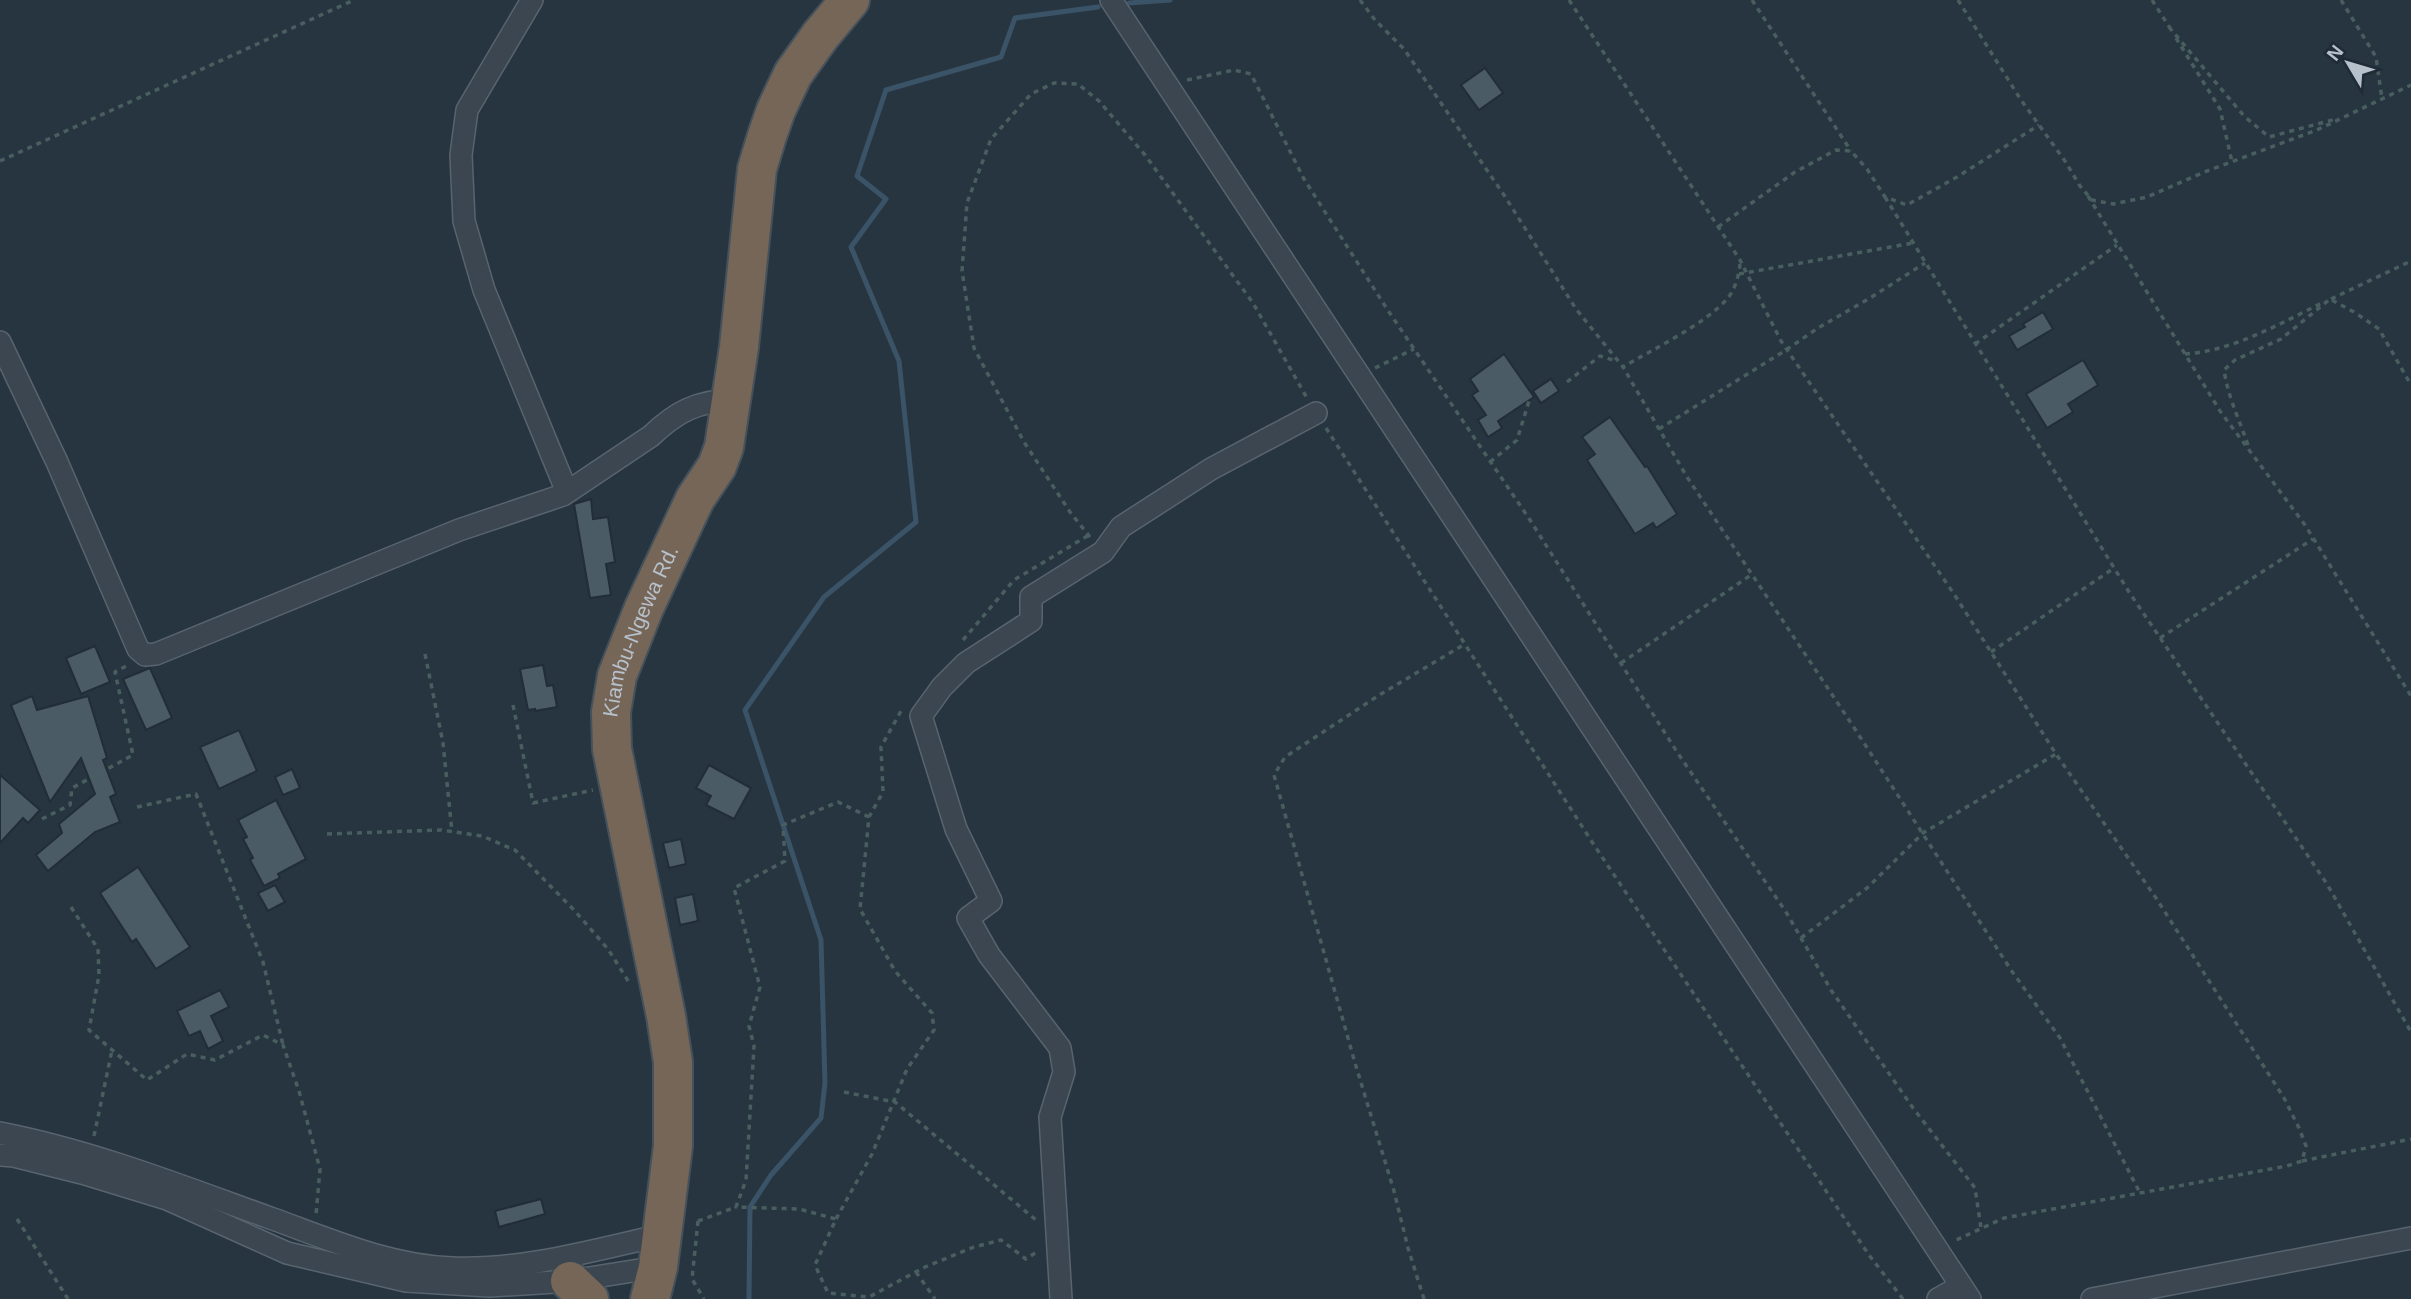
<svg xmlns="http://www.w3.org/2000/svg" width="2411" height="1299" viewBox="0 0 2411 1299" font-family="Helvetica,sans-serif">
	<rect width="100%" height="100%" fill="#273540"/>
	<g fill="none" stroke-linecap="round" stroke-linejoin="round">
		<!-- stream -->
		<g stroke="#3b5367" stroke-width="5">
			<path d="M1129 3 1170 0"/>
			<path d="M749 1299 750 1207 771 1175 821 1118 825 1083 821 940 745 710 824 597 916 522 899 361 851 247 886 199 857 176 886 90 1001 57 1015 18 1098 7"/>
		</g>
	</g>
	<!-- building -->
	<g fill="#4b5b66" stroke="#212d37" stroke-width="2">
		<path d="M1485 68 1503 93 1479 110 1461 85Z"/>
		<path d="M2043 312 2053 329 2017 350 2009 336 2025 327 2023 324Z"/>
		<path d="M1504 354 1534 397 1498 421 1502 428 1488 437 1478 420 1486 415 1472 395 1478 391 1470 379Z"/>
		<path d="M2083 360 2098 385 2068 404 2073 412 2047 428 2026 394Z"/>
		<path d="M1551 379 1559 391 1541 403 1533 391Z"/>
		<path d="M1610 417 1645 467 1647 466 1677 514 1656 528 1653 523 1635 534 1587 460 1595 454 1582 437Z"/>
		<path d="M591 499 593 519 608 517 615 562 606 564 611 595 590 598 574 504Z"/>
		<path d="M95 646 110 682 81 694 66 658Z"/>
		<path d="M543 665 547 686 553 685 557 707 535 711V709L528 710 520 669Z"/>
		<path d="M150 668 172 718 146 730 123 679Z"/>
		<path d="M32 696 37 710 88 696 107 758 103 760 116 794 110 797 120 822 95 832 48 871 36 855 62 833 59 824 95 794 81 758 50 802 11 705Z"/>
		<path d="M239 730 257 771 219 789 200 747Z"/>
		<path d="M709 765 751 788 734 819 706 805 711 796 696 788Z"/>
		<path d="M292 769 300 788 283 795 275 777Z"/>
		<path d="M0 775 40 810 28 823 23 818 0 843Z"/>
		<path d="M276 800 306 859 278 874 280 878 264 886 250 860 253 858 243 839 247 837 238 820Z"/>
		<path d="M681 839 686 864 669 868 663 843Z"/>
		<path d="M138 867 190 947 156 969 136 939 132 942 100 893Z"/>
		<path d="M275 885 285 902 268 911 258 893Z"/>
		<path d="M693 894 698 921 680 925 675 898Z"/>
		<path d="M220 990 229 1007 211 1016 223 1041 208 1049 200 1031 189 1036 177 1011Z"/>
		<path d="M541 1199 545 1214 499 1227 495 1211Z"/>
	</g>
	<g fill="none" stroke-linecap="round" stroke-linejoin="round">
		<defs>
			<g id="street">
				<path d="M532 0 467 110 461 155 464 221 484 290 567 492"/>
				<path d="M1111 0 1970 1299"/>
				<path d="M0 342 57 462 138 649 145 655 156 654 459 530 563 495 651 436C676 412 697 401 732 400"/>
				<path d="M0 1133C93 1151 184 1187 273 1219 331 1240 390 1266 452 1268 522 1271 594 1250 662 1235"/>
				<path d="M0 1155 14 1156 82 1173 167 1199 287 1253 406 1281 489 1286 540 1283 570 1281 658 1267"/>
				<path d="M1061 1299 1050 1117 1064 1072 1060 1048 989 955 968 918 991 901 956 829 921 716 942 687 966 663 1031 621V597L1103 552 1121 527 1211 469 1316 413"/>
				<path d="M1938 1299 1961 1286"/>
				<path d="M2092 1299 2411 1238"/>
			</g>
			<g id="highway">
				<path d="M570 1281 589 1299"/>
				<path id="s1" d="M650 1299 658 1267 673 1146V1062L666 1016 612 749 611 712 617 676 644 608 695 499 717 466 724 447 739 347 757 169 767 136 776 110 793 74 820 36 850 0"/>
			</g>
		</defs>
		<!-- street casing -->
		<use href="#street" stroke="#58646e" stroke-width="24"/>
		<!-- highway casing -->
		<use href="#highway" stroke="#45515b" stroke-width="42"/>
		<!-- path -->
		<g stroke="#495f5f" stroke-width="3.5" stroke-dasharray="5 5" stroke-linecap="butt">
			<path d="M1360 0 1375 20 1404 49 1504 195 1576 309 1623 367"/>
			<path d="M1569 0 1740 260 1781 341 1954 594 2056 754 2156 898 2284 1098 2299 1128 2306 1146 2302 1161 2287 1166 2004 1218 1954 1241"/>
			<path d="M1752 0 1851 151"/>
			<path d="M1958 0 2021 100 2065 161 2080 186 2092 200 2113 204 2147 197 2207 171 2317 130 2411 85"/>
			<path d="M2152 0 2170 28"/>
			<path d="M2341 0 2376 57 2382 99"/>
			<path d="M2169 27 2244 116 2269 137 2336 119"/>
			<path d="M2176 38 2220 109 2232 162"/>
			<path d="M1187 80 1234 70 1251 74 1304 179 1387 309 1530 520 1677 752 1786 912 1831 990 1913 1108 1975 1188 1981 1228"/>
			<path d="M0 161 354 0"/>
			<path d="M2088 196 2220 411 2305 525 2411 696"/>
			<path d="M1885 197 2129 592 2327 884 2411 1032"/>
			<path d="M1718 227 1795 172 1836 150 1851 151 1867 169 1885 197 1907 205 1957 177 2039 125"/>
			<path d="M1740 264C1739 275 1735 290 1727 299 1704 325 1653 349 1623 367L1687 477 1851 723 2011 970 2060 1038 2140 1193"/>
			<path d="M1739 274 1913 243"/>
			<path d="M2331 299 2411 261"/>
			<path d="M1975 344 2117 245"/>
			<path d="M2185 354C2233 351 2281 323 2324 302"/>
			<path d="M1375 368 1414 349"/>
			<path d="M1567 382 1600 356 1616 361"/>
			<path d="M1326 428 1594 845 1869 1255 1903 1299"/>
			<path d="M1659 429 1786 350 1818 328 1870 298 1925 263"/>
			<path d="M2248 445C2239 419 2228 397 2224 370L2235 360 2281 339 2330 299 2354 312 2379 329 2411 385"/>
			<path d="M1490 462 1517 440 1529 401"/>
			<path d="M1090 537 1070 512 1024 442 974 348 962 271 967 203 991 139 1031 94 1054 83 1078 84 1099 101 1145 155 1253 303 1307 398"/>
			<path d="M2160 638 2313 539"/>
			<path d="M963 640 1014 580 1089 535"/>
			<path d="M1991 652 2114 568"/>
			<path d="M425 654 443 743 452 832"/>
			<path d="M1621 663 1751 575"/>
			<path d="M513 705 533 803 593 790"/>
			<path d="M137 807 196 794 263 962 283 1045"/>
			<path d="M869 817 838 802 783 825 785 861 734 888 760 987 749 1026 754 1046 746 1180 736 1207 799 1209 836 1219 815 1265 828 1293 869 1297 925 1267 974 1247 1001 1240 1026 1259 1038 1251"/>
			<path d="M42 819 70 805 72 788 133 755 115 672 128 665"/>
			<path d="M327 834 441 830 482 836 515 850 574 910 608 949 630 984"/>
			<path d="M71 907 98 949 99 975 89 1030 147 1080 187 1054 215 1060 263 1035 283 1045 299 1091 320 1169 316 1215"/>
			<path d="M1801 938 1867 888 1923 833 2056 754"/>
			<path d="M844 1092 895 1102 1036 1220"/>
			<path d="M94 1136 112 1050"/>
			<path d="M2302 1161 2411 1139"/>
			<path d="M17 1219 68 1299"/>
			<path d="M836 1219 872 1154 907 1069 934 1030 932 1013 895 971 860 909 869 817 883 792 881 747 901 711"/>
			<path d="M698 1221 692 1279 704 1299"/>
			<path d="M698 1221 736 1207"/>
			<path d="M916 1272 935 1299"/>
			<path d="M1424 1299 1408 1248 1394 1191 1355 1063 1274 775 1285 757 1381 694 1465 644"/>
		</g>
		<!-- street -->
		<use href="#street" stroke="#3b4650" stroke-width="21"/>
		<!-- highway -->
		<use href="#highway" stroke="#766658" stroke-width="38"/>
	</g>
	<g text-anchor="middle" stroke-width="5" stroke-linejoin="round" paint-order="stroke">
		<!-- street labels -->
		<g font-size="21" fill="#b7c1cb" stroke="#1f2b36">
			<text dy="7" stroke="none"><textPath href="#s1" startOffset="681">Kiambu-Ngewa Rd.</textPath></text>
		</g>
	</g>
	<!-- north arrow -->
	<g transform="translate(2348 63) rotate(308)" stroke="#1f2b36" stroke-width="5" paint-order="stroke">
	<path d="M0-5L12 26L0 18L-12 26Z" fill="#b7c1cb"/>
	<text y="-10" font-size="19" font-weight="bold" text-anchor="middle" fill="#b7c1cb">N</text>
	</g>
</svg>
